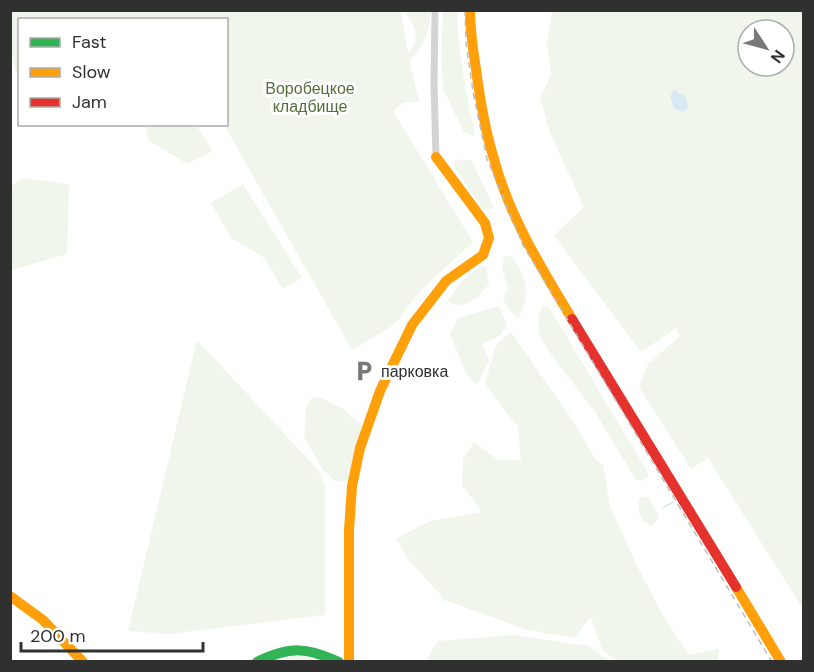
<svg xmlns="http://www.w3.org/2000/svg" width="814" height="672" viewBox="0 0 814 672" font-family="'DM Sans',sans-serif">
	<rect width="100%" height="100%" fill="#fff"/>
	<!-- green -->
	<g fill="#f1f6ec" fill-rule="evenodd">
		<path d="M10 11H401L408 53C422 42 415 19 402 11H431C429 30 424 49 409 61L419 101 403 103 393 111 473 242 419 292 395 324 352 350 224 125 226 124V20H20L19 83 11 54Z"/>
		<path d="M443 11H457C458 52 466 92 475 133L473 136 464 132 443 89 441 58Z"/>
		<path d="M552 11H803V609L708 458 691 469 639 387 648 364 680 336 676 328 641 352 554 235 584 207 550 133 540 98 551 75 547 44ZM748 30H784V66H748Z"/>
		<path d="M146 125H196L213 151 187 164 148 140Z"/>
		<path d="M462 159 472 161 493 206 491 209 486 210 481 207 454 166 455 161Z"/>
		<path d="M24 178 69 184 67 254 11 270V192L13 185Z"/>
		<path d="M243 184 302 278 282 289 265 258 231 238 211 203Z"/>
		<path d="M504 256H511C528 278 530 292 519 318L515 316 503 300 508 288 502 269Z"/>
		<path d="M486 266 489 284C480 295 461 314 448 301 455 289 471 267 486 266Z"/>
		<path d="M499 306 507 326 499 336 482 344 489 361 477 385 466 373 450 333 459 318Z"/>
		<path d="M542 307H549L648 473V477L643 481 636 480 595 412 546 347 539 333V315Z"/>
		<path d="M511 332 573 421 596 460 603 465 610 506 640 572 665 619 689 655 718 649 719 661H616L602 649 590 617 574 638 527 630 445 600 408 559 396 539 430 521 482 512 462 485 463 459 474 442 498 460H521L518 426 508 415 485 383 496 345Z"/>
		<path d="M197 340 319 471 325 486V615L168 634 128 631Z"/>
		<path d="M318 397 342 408 362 426 352 462 349 482 335 481 323 470 304 437 306 409 311 399Z"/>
		<path d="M641 496 648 498 659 514 656 522 652 526C638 521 636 508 641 496Z"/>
		<path d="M513 635 589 646 609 661H426L438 641Z"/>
		<path d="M296 652 316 655 324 661 264 662Z"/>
	</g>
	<!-- water -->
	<path fill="#d8e9f4" d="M674 90 685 96 689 108 683 112 674 109 670 96Z"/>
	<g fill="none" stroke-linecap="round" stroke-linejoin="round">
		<!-- stream -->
		<path stroke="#d8e9f4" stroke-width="1.5" d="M663 508 673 502"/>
		<!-- street -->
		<path stroke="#d4d4d4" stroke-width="7" d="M435 10 434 84 436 157"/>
		<!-- fast -->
		<path stroke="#30b455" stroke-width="10" d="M257 662C290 646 306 647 339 662"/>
		<!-- slow -->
		<g stroke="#ff9f0a" stroke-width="10">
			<path d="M470 10C470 30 473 50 476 69 480 100 485 130 494 159 509 216 542 269 572 319"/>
			<path d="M736 587 781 662"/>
			<path d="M10 596 43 620 83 662"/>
			<path d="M349 662V530L352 486 360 448 380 391 412 325 446 281 483 255 489 238 485 223 436 157"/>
		</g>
		<!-- jam -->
		<path stroke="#e5322d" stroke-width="10" d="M572 319 736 587"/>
		<!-- rail -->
		<path stroke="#bcbcbc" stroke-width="1.5" stroke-dasharray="6 4.5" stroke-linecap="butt" d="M465 10 466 43 473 92 487 159 523 245 772 662"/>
	</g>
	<!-- icons -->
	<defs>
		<symbol id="parking-bare" viewBox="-9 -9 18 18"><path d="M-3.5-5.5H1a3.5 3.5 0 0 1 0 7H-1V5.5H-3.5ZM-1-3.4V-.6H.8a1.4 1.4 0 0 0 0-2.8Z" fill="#787878" stroke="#fff" stroke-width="2.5" paint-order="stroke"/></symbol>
	</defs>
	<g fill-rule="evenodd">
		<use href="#parking-bare" x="349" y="356" width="30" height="30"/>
	</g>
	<g text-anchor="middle" stroke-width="6" stroke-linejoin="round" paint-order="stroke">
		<!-- park labels -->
		<g font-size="16" fill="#546f39" stroke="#fff">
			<text x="310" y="94">Воробецкое<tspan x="310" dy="18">кладбище</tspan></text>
		</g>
		<!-- poi labels -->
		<g font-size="16" fill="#303030" stroke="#fff" text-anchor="start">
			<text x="381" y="377">парковка</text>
		</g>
	</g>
	<!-- border -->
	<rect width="814" height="672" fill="none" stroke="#303030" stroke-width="24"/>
	<!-- legend -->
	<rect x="18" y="18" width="210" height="108" fill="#ffffff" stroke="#acacac" stroke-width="1.5"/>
	<rect x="30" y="38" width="30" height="9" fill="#30b455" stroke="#acacac" stroke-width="1.5"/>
	<text x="72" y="48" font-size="18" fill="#303030">Fast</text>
	<rect x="30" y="68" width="30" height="9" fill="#ff9f0a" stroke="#acacac" stroke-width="1.5"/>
	<text x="72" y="78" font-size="18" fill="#303030">Slow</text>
	<rect x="30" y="98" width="30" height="9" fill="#e5322d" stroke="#acacac" stroke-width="1.5"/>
	<text x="72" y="108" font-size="18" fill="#303030">Jam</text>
	<!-- north arrow -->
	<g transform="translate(766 48) rotate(126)"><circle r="28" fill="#ffffff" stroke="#acacac" stroke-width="1.5"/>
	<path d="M0-4.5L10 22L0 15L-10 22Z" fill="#787878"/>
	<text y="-9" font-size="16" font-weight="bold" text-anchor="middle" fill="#303030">N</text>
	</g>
	<!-- scale -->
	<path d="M21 642v9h182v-9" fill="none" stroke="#303030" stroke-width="3"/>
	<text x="30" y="642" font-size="18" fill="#303030" stroke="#ffffff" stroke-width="4.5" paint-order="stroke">200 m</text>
</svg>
